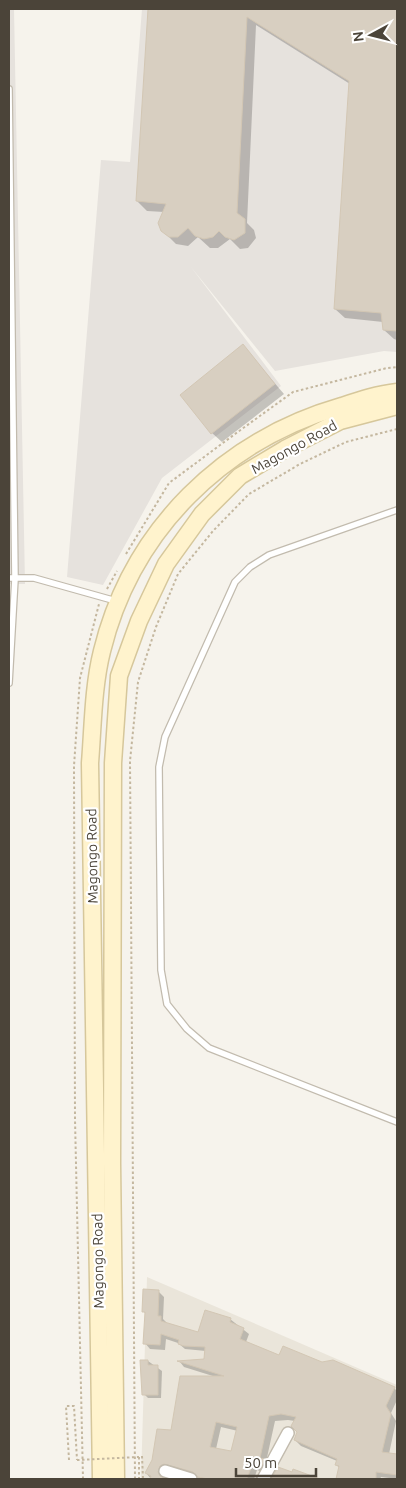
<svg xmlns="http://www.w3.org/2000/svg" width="406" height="1488" viewBox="0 0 406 1488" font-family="Ubuntu,sans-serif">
	<rect width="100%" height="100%" fill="#f6f3ec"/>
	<!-- residential -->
	<path fill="#eae5da" d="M147 1277 397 1385V1479H141Z"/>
	<!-- industrial -->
	<g fill="#e6e2dd">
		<path d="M9 9H14L25 584H9Z"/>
		<path d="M142 9H397V352L384 351 275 371 191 267 281 386 162 478 103 585 67 577 101 160 130 162Z"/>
	</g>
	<!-- shadow -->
	<g fill="#0003" fill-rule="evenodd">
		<path d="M150 9H397V340L394 339 384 330 383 322 345 318 335 309 350 84 256 25 247 223 254 230 256 238 248 248 240 249 230 239 218 248H210L198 237 188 246 176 244 166 234 164 212 147 211 137 201Z"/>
		<path d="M243 346 284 394 222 442 212 433Z"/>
		<path d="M158 1291 164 1297 163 1319 167 1323 199 1333 230 1319 249 1334 246 1342 280 1356 321 1363 394 1388 397 1391V1400L391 1413 396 1421 389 1454 397 1456V1479L381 1477 380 1479H337L340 1468 336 1465 337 1461 301 1446 295 1440 299 1432 295 1421 288 1420 275 1421 266 1462V1473L257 1470 254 1479H202L173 1469 166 1471 163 1479H151L146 1473 172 1432 216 1377 184 1367 180 1362 206 1361V1351L185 1349 178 1343 166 1339 165 1350 150 1349 145 1343 146 1314 143 1311ZM221 1427 238 1431 232 1453 216 1449Z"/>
		<path d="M148 1361 162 1371 161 1398H148L144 1394Z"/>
	</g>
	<!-- building -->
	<g fill="#d8cfc1" stroke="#d3c7b4" fill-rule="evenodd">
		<path d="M148 9H397V331L383 330 381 313 334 309 349 81 247 17 237 213 245 219V233L234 240 225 237 219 231 213 237 204 239 195 236 188 228 178 237H169L161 231 158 223 166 204 136 201Z"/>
		<path d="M243 344 275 384 211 434 180 395Z"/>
		<path d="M143 1289 159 1290 158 1316H161V1321L198 1332 205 1310 231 1318 230 1322 244 1328 240 1339 279 1355 283 1346 322 1362 333 1360 395 1387 386 1406 391 1414 382 1452 397 1454V1475L376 1472V1479H336L339 1466 335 1465 337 1459 294 1440 297 1432 291 1426 296 1417 281 1414 269 1416 260 1458 264 1459 263 1464 260 1468 252 1465 247 1479H208L198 1477 193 1472 164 1464 160 1466 158 1472 160 1476 166 1479H150L151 1476 145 1473 152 1460 157 1429 171 1430 180 1376H224L177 1361 204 1359 205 1347 184 1346 178 1344 179 1340 161 1334 160 1345 143 1344 145 1312H142ZM216 1422 237 1427 231 1451 210 1447Z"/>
		<path d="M140 1360H148V1365H158V1395H142Z"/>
		<path d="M278 1467 292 1472 293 1469 320 1479H271Z"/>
	</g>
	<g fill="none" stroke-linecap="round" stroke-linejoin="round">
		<defs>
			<g id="lane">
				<path d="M9 89 15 579 9 683"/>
				<path d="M397 510 269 555 250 567 235 582 165 737 159 767 161 970 167 1004 187 1029 209 1048 397 1122"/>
				<path d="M9 578H34L116 601"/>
			</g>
			<g id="street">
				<path d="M165 1471 191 1479"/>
				<path d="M263 1479 288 1433"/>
			</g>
			<g id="secondary">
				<path d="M101 1479 90 763C93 726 93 687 102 651 132 529 224 440 342 406 360 400 378 394 397 392"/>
				<path d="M116 1479 112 1163 113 763 119 676 139 621 166 564 202 514 240 476 285 449 340 421 397 406"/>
			</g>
		</defs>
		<!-- lane casing -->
		<use href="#lane" stroke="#c2bbae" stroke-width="8"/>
		<!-- street casing -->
		<use href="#street" stroke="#c2bbae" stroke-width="14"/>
		<!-- secondary casing -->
		<use href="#secondary" stroke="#d6c79b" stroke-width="19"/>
		<!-- path -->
		<g stroke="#c4b79f" stroke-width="2" stroke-dasharray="2.5 2.5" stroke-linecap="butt">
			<path d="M126 554 169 483 235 434 293 392 387 368 397 367"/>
			<path d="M107 589 117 571"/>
			<path d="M142 1456 143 1479"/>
			<path d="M139 1457V1479"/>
			<path d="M69 1460 66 1406H74L77 1460"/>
			<path d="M83 1479 75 1119 74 766 80 678 99 604"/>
			<path d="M135 1479 130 761 138 682 156 627 178 574 213 531 249 494 300 464 346 442 397 429"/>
		</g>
		<!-- lane -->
		<use href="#lane" stroke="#fff" stroke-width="5.5"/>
		<!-- street -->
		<use href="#street" stroke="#fff" stroke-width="11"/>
		<!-- secondary -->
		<use href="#secondary" stroke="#fff3cd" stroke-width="16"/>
		<!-- path-bridge -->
		<path stroke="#c4b79f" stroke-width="2" stroke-dasharray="2.5 2.5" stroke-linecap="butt" d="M77 1460 139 1457"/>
	</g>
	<g text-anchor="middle" stroke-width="4.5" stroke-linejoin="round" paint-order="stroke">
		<!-- street labels -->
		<g font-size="14" fill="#4b4439" stroke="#fff">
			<text transform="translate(294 447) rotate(-29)" y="5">Magongo Road</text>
			<text transform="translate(92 856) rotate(-91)" y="5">Magongo Road</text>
			<text transform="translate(98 1261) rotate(-91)" y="5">Magongo Road</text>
		</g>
	</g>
	<!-- border -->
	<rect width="406" height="1488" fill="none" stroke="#4b4439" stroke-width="20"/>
	<!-- north arrow -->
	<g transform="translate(371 35) rotate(263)" stroke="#ffffff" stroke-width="4" paint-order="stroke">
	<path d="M0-4L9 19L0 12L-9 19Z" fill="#4b4439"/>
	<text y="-8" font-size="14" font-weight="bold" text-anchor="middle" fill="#4b4439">N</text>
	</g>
	<!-- scale -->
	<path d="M236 1468v8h80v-8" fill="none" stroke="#4b4439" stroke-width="2.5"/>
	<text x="244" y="1468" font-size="15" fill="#4b4439" stroke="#ffffff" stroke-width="4" paint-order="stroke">50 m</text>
</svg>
